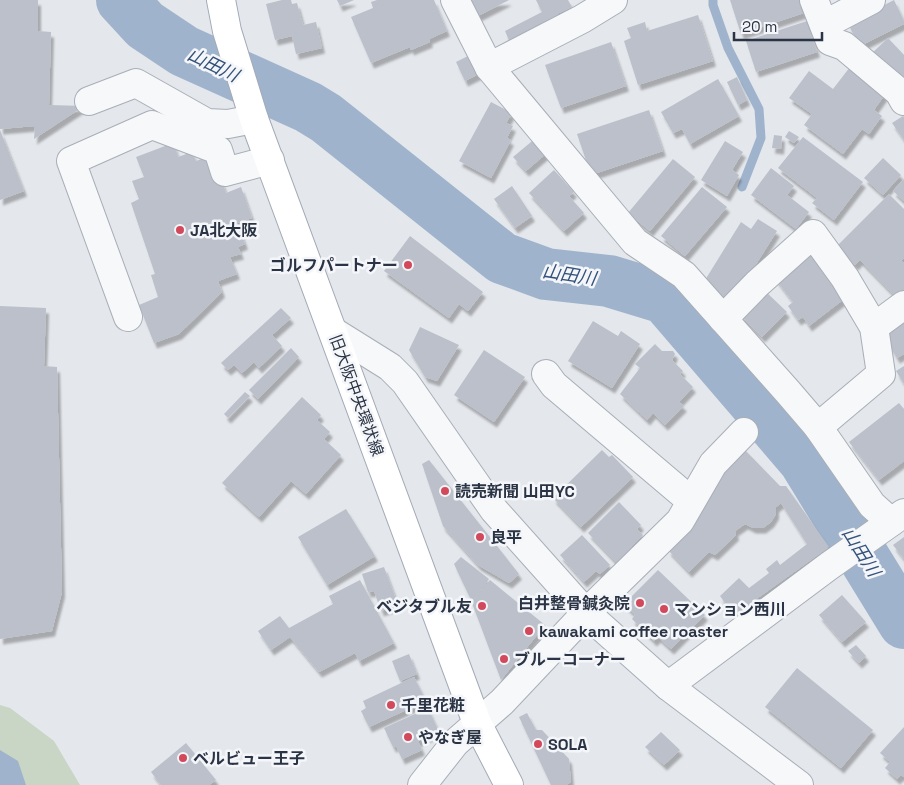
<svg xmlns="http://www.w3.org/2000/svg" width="904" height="785" viewBox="0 0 904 785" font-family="'Space Grotesk','Noto Sans JP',sans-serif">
	<defs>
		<filter id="shadow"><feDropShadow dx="3" dy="5.5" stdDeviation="1" flood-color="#0004"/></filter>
	</defs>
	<rect width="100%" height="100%" fill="#e4e7ec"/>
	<!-- green -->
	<path fill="#c9d6c5" d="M0 705 10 708 54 741 80 785H0Z"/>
	<!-- water -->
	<path fill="#9fb4cc" d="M0 750 18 761 26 785H0Z"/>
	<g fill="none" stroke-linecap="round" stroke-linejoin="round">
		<!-- stream -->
		<path stroke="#9fb4cc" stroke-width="9" d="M713 0V5L728 48 759 109 761 138 742 187"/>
		<!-- river -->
		<path stroke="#9fb4cc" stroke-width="52" d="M122 0 145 25 184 51 308 107 326 118 502 258 546 274 609 281 665 298 804 460 904 623"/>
	</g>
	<!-- building -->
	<g fill="#bbc0ca" filter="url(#shadow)">
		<path d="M0 0H38V31L51 32 49 105 84 106 34 139 35 126 0 129Z"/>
		<path d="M282 0H291L292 4 297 3 303 25 316 22 322 48 296 54 292 36 275 40 266 4Z"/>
		<path d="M337 0H354L340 6Z"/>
		<path d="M377 0H434L447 31 429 39 430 42 411 50 410 47 371 63 351 17 373 8 371 2Z"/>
		<path d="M467 0H509L476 17Z"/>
		<path d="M536 0H568L572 7 557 14 561 23 512 47 505 31 542 12Z"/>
		<path d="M730 0H799L804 13 741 34Z"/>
		<path d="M894 0 904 21V24L860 46 848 24Z"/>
		<path d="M698 15 713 61 638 85 624 41 631 38 627 28 645 22 647 31Z"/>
		<path d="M807 21 817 52 756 72 746 41Z"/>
		<path d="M888 38 904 55V89L871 54Z"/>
		<path d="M611 42 626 86 561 108 545 65Z"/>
		<path d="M472 54 481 73 465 81 456 62Z"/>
		<path d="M850 67 886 93 874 110 882 116 869 134 862 129 843 154 804 125 812 114 789 98 809 71 833 89Z"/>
		<path d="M737 77 747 100 738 105 727 82Z"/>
		<path d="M718 79 739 116 690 144 682 129 673 133 661 112Z"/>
		<path d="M491 102 512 113 506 123 513 126 507 138 511 140 491 178 459 161Z"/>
		<path d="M649 110 663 151 591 175 577 134Z"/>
		<path d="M903 116 904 117V140L892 123Z"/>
		<path d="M0 130 24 191 0 200Z"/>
		<path d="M789 131 799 137 794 143 785 137Z"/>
		<path d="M774 135 782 136 781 149 772 148Z"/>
		<path d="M537 137 549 151 526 171 513 157Z"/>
		<path d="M803 137 863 182 834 220 812 203 817 198 778 168Z"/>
		<path d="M725 141 743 152 732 170 739 175 727 196 701 180Z"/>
		<path d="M173 143 178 157 192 152 196 161 212 155 226 193 241 187 252 218 237 223 245 244 238 247 241 254 230 257 237 274 218 281 222 292 179 334 154 343 139 305 158 297 151 275 155 274 131 203 139 199 132 181 144 177 136 157Z"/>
		<path d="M883 158 901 175 883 195 864 178Z"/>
		<path d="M673 159 695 177 650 231 628 213Z"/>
		<path d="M771 168 794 186 787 195 809 212 796 229 751 195Z"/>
		<path d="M554 170 574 192 569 196 584 213 564 231 529 193Z"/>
		<path d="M904 179V201L893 191Z"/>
		<path d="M512 186 532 216 515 228 494 199Z"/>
		<path d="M702 187 727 207 685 256 661 236Z"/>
		<path d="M889 194 904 209V258L901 261 904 263V296L899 300 860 260 855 265 836 247Z"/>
		<path d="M758 219 777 231 731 304 702 285 741 222 751 229Z"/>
		<path d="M410 236 483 292 468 311 459 304 449 318 384 271Z"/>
		<path d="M811 248 848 296 809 326 803 317 798 320 788 306 793 302 774 277Z"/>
		<path d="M764 290 787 312 762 337 740 315Z"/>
		<path d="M0 306 46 308 44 366 57 367 62 592 52 631 0 639Z"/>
		<path d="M281 308 291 318 272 335 282 346 259 368 254 362 242 373 234 365 228 370 221 363Z"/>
		<path d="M904 312V354L897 358 878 327Z"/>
		<path d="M593 321 618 336 621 331 640 344 612 388 568 361Z"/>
		<path d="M420 327 459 345 437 381 425 377 409 350Z"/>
		<path d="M655 344 662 351H673L675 354 672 360 683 371 680 374 693 387 679 402 684 406 665 425 653 413 647 420 620 394 640 368 635 364Z"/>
		<path d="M291 348 299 357 258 399 249 390Z"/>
		<path d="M484 350 525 377 494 422 454 395Z"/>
		<path d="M904 366V384L896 371Z"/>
		<path d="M245 392 250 396 228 418 224 414Z"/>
		<path d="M302 397 321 415 317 420 330 432 324 439 341 455 306 494 291 481 259 517 222 483Z"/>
		<path d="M899 403 904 409V461L879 480 849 442Z"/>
		<path d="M602 450 609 457 612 455 633 477 581 527 553 498Z"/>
		<path d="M745 450 780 486H786L829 547 734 615 720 596 739 578 749 588 769 573 766 569 777 560 780 565 807 544 781 503 776 507V514L771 522 763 528H753L745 524 735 531 736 535 715 555 709 552 689 572 668 550 710 486Z"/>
		<path d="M429 460 519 574 509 583 478 565 443 526 422 464Z"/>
		<path d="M619 502 641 525 637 529 643 535 631 547 632 549 618 564 588 533Z"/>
		<path d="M346 509 375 556 327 585 298 537Z"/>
		<path d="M582 535 610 565 600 574 596 571 584 582 560 555Z"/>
		<path d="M904 537V559L893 545Z"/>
		<path d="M461 557 489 579 472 602 454 564Z"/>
		<path d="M384 567 398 605 381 611 374 591 368 592 362 574Z"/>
		<path d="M658 570 705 615 671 649 658 637 654 641 632 619 635 615 624 604Z"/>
		<path d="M360 580 394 643 359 661 355 653 319 672 290 637 271 650 258 631 280 616 289 628 333 604 329 596Z"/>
		<path d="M490 580 545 625 501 680 472 603Z"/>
		<path d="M842 595 866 622 842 642 819 615Z"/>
		<path d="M856 645 866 656 859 663 848 651Z"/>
		<path d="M409 654 417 674 400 681 392 661Z"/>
		<path d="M797 668 873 730 841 768 765 707Z"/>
		<path d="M414 677 426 701 369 727 361 711 366 708 363 701Z"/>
		<path d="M428 708 439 732 418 741 422 750 402 759 396 746 393 747 384 728Z"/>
		<path d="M527 713 536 730H542L569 759 571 782 566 785H551L519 717Z"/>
		<path d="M904 727V777L901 775 897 779 885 768 890 762 880 753Z"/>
		<path d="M661 732 680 750 664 765 645 747Z"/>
		<path d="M186 743 216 780 209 785H161L151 772Z"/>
	</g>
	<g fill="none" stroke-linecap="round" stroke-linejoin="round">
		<defs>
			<g id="minor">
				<path d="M455 0 489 67 635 242 684 275 788 392 818 427 872 505 891 522"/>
				<path d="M814 0 830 41 844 46 899 92 904 101"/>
				<path d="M835 19 871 0"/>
				<path d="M489 67 582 19 613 0"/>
				<path d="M89 101 136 83 207 123 228 124 254 119"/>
				<path d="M128 317 71 161 152 125 218 150 225 172 270 160"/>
				<path d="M723 319 757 284 813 234 845 278 874 327 881 374 818 427"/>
				<path d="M874 327 904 305"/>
				<path d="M334 332 390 367 405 382 494 510 586 613 668 686 799 785"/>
				<path d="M546 374 554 385 691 501"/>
				<path d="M668 686 829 566 904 513"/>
				<path d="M422 785 455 743 502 702 586 613 680 521 713 464 744 432"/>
			</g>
			<path id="major" d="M221 0 227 31 254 119 477 723 509 785"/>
		</defs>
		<!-- minor casing -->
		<use href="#minor" stroke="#a9aeb7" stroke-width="30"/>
		<!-- major casing -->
		<use href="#major" stroke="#a3abb8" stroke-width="30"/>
		<!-- minor -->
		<use href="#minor" stroke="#f7f8fa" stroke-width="28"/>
		<!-- major -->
		<use href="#major" stroke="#fff" stroke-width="28"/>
	</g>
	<!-- markers -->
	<g fill="#d1495b" stroke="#f4f6f9" stroke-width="2">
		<circle cx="180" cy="230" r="5"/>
		<circle cx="408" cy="265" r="5"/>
		<circle cx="445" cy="491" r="5"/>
		<circle cx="480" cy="537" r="5"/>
		<circle cx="640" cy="603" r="5"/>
		<circle cx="482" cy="606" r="5"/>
		<circle cx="664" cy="609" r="5"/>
		<circle cx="529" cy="631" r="5"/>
		<circle cx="504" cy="659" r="5"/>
		<circle cx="391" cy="705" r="5"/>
		<circle cx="408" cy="737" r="5"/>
		<circle cx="538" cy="744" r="5"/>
		<circle cx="183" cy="758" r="5"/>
	</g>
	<g text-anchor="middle" stroke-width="5" stroke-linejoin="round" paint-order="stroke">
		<!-- poi labels -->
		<g font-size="16" font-weight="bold" fill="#2b3445" stroke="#f4f6f9" text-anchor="start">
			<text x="190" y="236">JA北大阪</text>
			<text x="398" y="271" text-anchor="end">ゴルフパートナー</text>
			<text x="455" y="497">読売新聞 山田YC</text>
			<text x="490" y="543">良平</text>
			<text x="630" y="609" text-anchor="end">白井整骨鍼灸院</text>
			<text x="472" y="612" text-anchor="end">ベジタブル友</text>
			<text x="674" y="615">マンション西川</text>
			<text x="539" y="637">kawakami coffee roaster</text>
			<text x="514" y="665">ブルーコーナー</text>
			<text x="401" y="711">千里花粧</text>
			<text x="418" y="743">やなぎ屋</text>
			<text x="548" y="750">SOLA</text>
			<text x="193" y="764">ベルビュー王子</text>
		</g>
		<!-- street labels -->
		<g font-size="16" fill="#2b3445" stroke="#f4f6f9">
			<text transform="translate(357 395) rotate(70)" y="6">旧大阪中央環状線</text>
		</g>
		<!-- water labels -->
		<g font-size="18" font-style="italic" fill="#34527a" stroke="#f4f6f9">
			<text transform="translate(213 65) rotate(26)" y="6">山田川</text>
			<text transform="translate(569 275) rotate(9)" y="6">山田川</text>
			<text transform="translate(861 552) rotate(58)" y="6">山田川</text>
		</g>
	</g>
	<!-- scale -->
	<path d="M734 32v8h88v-8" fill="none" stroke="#2b3445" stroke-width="2.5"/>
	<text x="742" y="32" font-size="15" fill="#2b3445" stroke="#f4f6f9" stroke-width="4" paint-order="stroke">20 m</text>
</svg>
